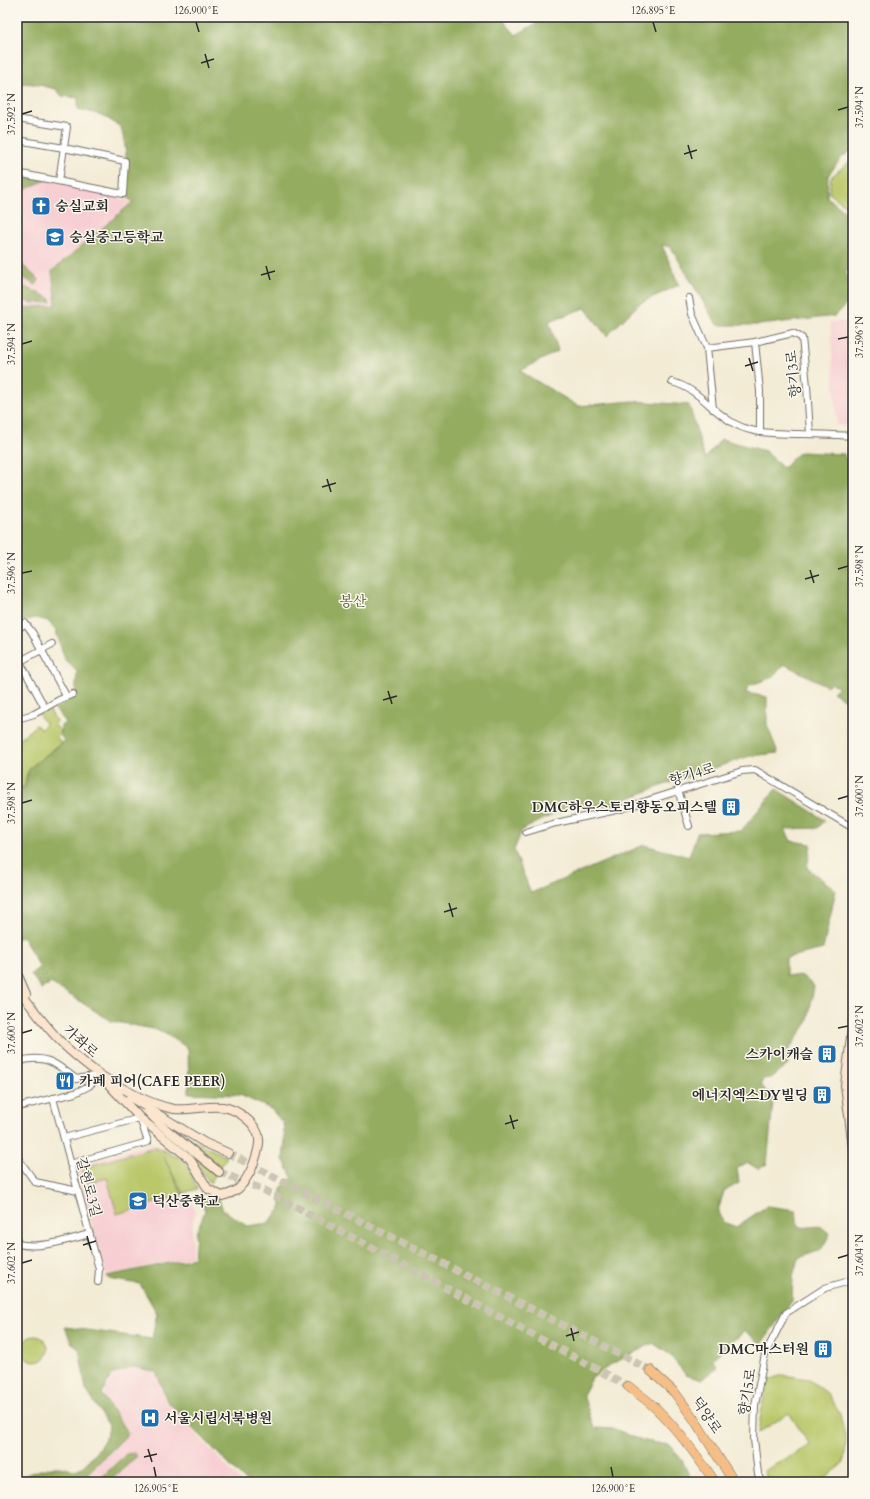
<svg xmlns="http://www.w3.org/2000/svg" width="870" height="1499" viewBox="0 0 870 1499" font-family="Cardo,'Noto Serif KR',serif">
	<rect width="100%" height="100%" fill="#fbf7ec"/>
	<filter id="ink" filterUnits="userSpaceOnUse"><feTurbulence type="fractalNoise" baseFrequency=".025" numOctaves="2"/><feDisplacementMap in="SourceGraphic" scale="8" xChannelSelector="R" yChannelSelector="G"/><feConvolveMatrix kernelMatrix="1 2 1 2 8 2 1 2 1" color-interpolation-filters="sRGB"/></filter>
	<filter id="wash" filterUnits="userSpaceOnUse"><feTurbulence type="fractalNoise" baseFrequency=".012" numOctaves="4" result="noise"/><feDisplacementMap in="SourceGraphic" scale="16" xChannelSelector="R" yChannelSelector="G"/><feGaussianBlur stdDeviation="0.9" result="paint"/><feColorMatrix in="noise" values="0 0 0 0 0 0 0 0 0 0 0 0 0 0 0 0 0 1.4 0 .05"/><feComposite in="paint" operator="in"/></filter>
	<g filter="url(#wash)">
		<rect width="100%" height="100%" fill="#f3ebd4"/>
		<!-- built -->
		<g fill="#f7cfd2">
			<path d="M17 178 55 181 133 202 52 271 56 305 17 309Z"/>
			<path d="M853 321V427L837 425 830 322Z"/>
			<path d="M154 1143 180 1160 186 1191 195 1210 192 1227V1257L106 1275 75 1166Z"/>
			<path d="M134 1368 155 1373 166 1402 241 1482H97L88 1474 129 1434 104 1394 112 1376Z"/>
		</g>
		<!-- green -->
		<g fill="#bac86a" stroke="#727a4a">
			<path d="M853 159V237L849 226 850 215 845 205 829 193 831 177Z"/>
			<path d="M49 709 56 721 55 725 60 731 59 735 57 738 61 743 31 767 27 773 24 787H17V741L36 725 41 729 46 725 39 715Z"/>
			<path d="M174 1130 227 1157 220 1167Z"/>
			<path d="M156 1147 186 1161 197 1189 183 1193 163 1156 182 1194H185L117 1214 107 1178 87 1183 82 1168Z"/>
			<path d="M190 1154 216 1174 210 1183Z"/>
			<circle cx="35" cy="1349" r="13"/>
			<path d="M783 1375 808 1379 827 1393 840 1414 846 1441 844 1462 822 1482H768L764 1471 810 1445 789 1413 758 1433 766 1381Z"/>
		</g>
		<!-- forest -->
		<g fill="#93ac5e" stroke="#5f6c44">
			<path d="M17 17H503L502 19 516 35 547 17H853V149L841 158 828 176 827 197 848 214 849 238 853 239V269L845 272 853 289V298L835 316 759 325H717L671 247 662 245 679 285 640 303 607 336 585 308 549 321 558 351 520 371 578 406 633 401 689 405 705 459 721 439 765 451 783 468 800 452 844 454 846 461 853 468V705L833 692 838 687 832 683 827 686 784 664 773 677 748 686 746 693 767 697V725L778 753 750 756 669 783 605 807 572 805 522 830 514 850 531 893 644 845 689 857 697 833 741 831 776 789 825 820 818 828 785 829 791 841 811 844 807 868 836 890 823 949 786 958V975L803 977 814 986 808 1021 785 1055 788 1065 770 1078 763 1079 761 1084 768 1094 774 1091 767 1164 758 1169 748 1163 737 1168 739 1183 724 1191 718 1211 723 1222 736 1227 767 1206 796 1210 798 1228 820 1226 830 1234 821 1250 798 1258 793 1277 792 1301 761 1344 745 1331 712 1359 717 1367 701 1380 686 1375 669 1354 653 1343 612 1364 592 1378 583 1395 594 1428 615 1429 640 1440 669 1445 682 1460 692 1482H246L167 1401 156 1372 134 1367 111 1375 102 1394 128 1434 87 1474 96 1482H17V1478C30 1474 42 1468 56 1467 63 1466 71 1472 78 1469 89 1464 107 1440 109 1427L86 1389 79 1349 72 1344 65 1327 152 1339 157 1313 140 1284 109 1279 107 1276 194 1258 196 1233 205 1211 202 1201 210 1196 218 1197 223 1210 248 1226 268 1223 281 1208V1188L292 1177 283 1159 285 1141 283 1123 271 1109 240 1095 189 1093 188 1048 159 1030 111 1021 51 983 41 989 31 974 40 967 22 936 17 939V788H25L28 773 31 767 65 741 60 735 61 726 66 722 54 708 75 696 77 672 65 660 56 631 48 621 36 618 17 622V309L56 305 52 271 133 202 125 196C127 169 128 154 121 127L102 115 78 109V98L62 96 56 89 35 84 17 83Z"/>
			<path d="M17 175 46 180 17 193Z"/>
			<path d="M20 255 18 261 39 280 36 285 17 274V257Z"/>
			<path d="M17 284 50 298 51 302 32 303 17 299Z"/>
			<path d="M134 1453 137 1456 109 1482H101L99 1480 126 1454Z"/>
		</g>
	</g>
	<g filter="url(#ink)">
		<g fill="none" stroke-linecap="round" stroke-linejoin="round">
			<!-- secondary-tunnel -->
			<g stroke="#cbc5b2" stroke-width="8" stroke-dasharray="8 4" stroke-linecap="butt">
				<path d="M228 1153 650 1370"/>
				<path d="M219 1172 264 1190 628 1386"/>
			</g>
			<defs>
				<g id="minor">
					<path d="M17 119 67 127 59 181"/>
					<path d="M17 140 64 148 125 161 123 194 17 173"/>
					<path d="M689 298 692 314 707 348"/>
					<path d="M755 342 760 391V432"/>
					<path d="M672 382C699 389 711 411 735 424 755 435 779 433 801 434 818 434 836 435 853 436"/>
					<path d="M713 409 707 348 755 342 793 333 802 338 807 386 810 434"/>
					<path d="M17 630 25 623 32 632 66 696"/>
					<path d="M20 662 45 708"/>
					<path d="M17 663 52 644"/>
					<path d="M17 719 34 714 59 700 73 694"/>
					<path d="M678 790 689 826"/>
					<path d="M526 832 556 823 621 809 742 771 755 770 853 828"/>
					<path d="M17 1062C44 1053 56 1063 76 1079L100 1075"/>
					<path d="M53 1098 99 1269 98 1282"/>
					<path d="M17 1107 75 1093 89 1086 100 1075"/>
					<path d="M64 1138 140 1118 148 1142 70 1164"/>
					<path d="M17 1157 35 1182 78 1191"/>
					<path d="M17 1241V1244C42 1249 66 1240 90 1234"/>
					<path d="M761 1482 758 1474 754 1439 755 1405 765 1354 786 1313 825 1288 853 1280"/>
				</g>
				<g id="secondary">
					<path d="M17 973 26 994"/>
					<path d="M17 987C31 1007 46 1027 64 1045 76 1057 90 1067 104 1078"/>
					<path d="M853 1021 845 1085 853 1147"/>
					<path d="M100 1075C123 1089 148 1104 174 1109 190 1111 207 1105 223 1107 237 1109 258 1124 259 1139 260 1147 256 1156 254 1163 251 1171 242 1189 233 1192 230 1194 225 1195 222 1196L208 1189 190 1159 140 1118Z"/>
					<path d="M130 1097 205 1143 228 1153"/>
					<path d="M148 1112 161 1125 219 1172"/>
				</g>
				<g id="primary">
					<path d="M650 1370 675 1393 694 1419 734 1482"/>
					<path d="M628 1386C635 1392 643 1397 650 1403 675 1425 696 1454 715 1482"/>
				</g>
			</defs>
			<!-- minor casing -->
			<use href="#minor" stroke="#716e66" stroke-width="8"/>
			<!-- secondary casing -->
			<use href="#secondary" stroke="#716e66" stroke-width="10"/>
			<!-- primary casing -->
			<use href="#primary" stroke="#716e66" stroke-width="10"/>
			<!-- minor -->
			<use href="#minor" stroke="#fff" stroke-width="6"/>
			<!-- secondary -->
			<use href="#secondary" stroke="#fbe5cf" stroke-width="8"/>
			<!-- primary -->
			<use href="#primary" stroke="#f6be87" stroke-width="9"/>
		</g>
	</g>
	<!-- ticks -->
	<path fill="none" stroke="#2b2b2b" stroke-width="1.5" d="M196 22 199 32M653 22 656 32M205 54 209 68M201 63 214 59M838 110 848 107M22 114 32 111M688 145 692 159M684 154 697 150M266 266 270 280M261 275 275 271M838 339 848 337M22 344 32 341M749 358 753 371M745 366 758 362M327 479 331 492M322 487 336 483M838 569 848 566M810 570 814 583M22 573 32 571M805 579 819 575M388 691 392 704M383 700 397 696M838 799 848 796M22 803 32 800M449 903 453 917M444 912 457 908M838 1028 848 1026M22 1033 32 1030M510 1115 514 1129M505 1124 518 1120M87 1236 91 1250M83 1245 96 1241M838 1258 848 1255M22 1263 32 1260M571 1328 574 1341M566 1336 579 1332M148 1449 152 1462M144 1457 157 1454M154 1467 156 1477M611 1467 613 1477"/>
	<!-- icons -->
	<defs>
		<symbol id="church-square" viewBox="-11 -11 22 22"><rect x="-9" y="-9" width="18" height="18" rx="4" fill="#1f6fb2" stroke="#fbf7ec"/><path d="M-1.2-6h2.4v3.5h3.3v2.4h-3.3V6h-2.4V-.1h-3.3v-2.4h3.3Z" fill="#fff"/></symbol>
		<symbol id="school-square" viewBox="-11 -11 22 22"><rect x="-9" y="-9" width="18" height="18" rx="4" fill="#1f6fb2" stroke="#fbf7ec"/><path d="M0-5L7-2L0 1L-7-2ZM-4 1L0 2.5L4 1V4Q0 6-4 4Z" fill="#fff"/></symbol>
		<symbol id="building-square" viewBox="-11 -11 22 22"><rect x="-9" y="-9" width="18" height="18" rx="4" fill="#1f6fb2" stroke="#fbf7ec"/><path d="M-4-6H4V6H1V3H-1V6H-4ZM-2.5-4.3h1.7v1.8h-1.7ZM.8-4.3h1.7v1.8H.8ZM-2.5-1h1.7V.8h-1.7ZM.8-1h1.7V.8H.8Z" fill="#fff"/></symbol>
		<symbol id="restaurant-square" viewBox="-11 -11 22 22"><rect x="-9" y="-9" width="18" height="18" rx="4" fill="#1f6fb2" stroke="#fbf7ec"/><path d="M-5-6h1v4h1v-4h1v4h1v-4h1v5L-1.5 .5V6h-2V.5L-5-1ZM5-6V6H3V1.5H1.5Q1.5-4 5-6Z" fill="#fff"/></symbol>
		<symbol id="hospital-square" viewBox="-11 -11 22 22"><rect x="-9" y="-9" width="18" height="18" rx="4" fill="#1f6fb2" stroke="#fbf7ec"/><path d="M-5-5h3v3.5h4V-5h3V5h-3V1.5h-4V5h-3Z" fill="#fff"/></symbol>
	</defs>
	<g fill-rule="evenodd">
		<use href="#church-square" x="30" y="195" width="22" height="22"/>
		<use href="#school-square" x="44" y="226" width="22" height="22"/>
		<use href="#building-square" x="720" y="796" width="22" height="22"/>
		<use href="#building-square" x="816" y="1043" width="22" height="22"/>
		<use href="#restaurant-square" x="54" y="1070" width="22" height="22"/>
		<use href="#building-square" x="811" y="1084" width="22" height="22"/>
		<use href="#school-square" x="127" y="1190" width="22" height="22"/>
		<use href="#building-square" x="812" y="1338" width="22" height="22"/>
		<use href="#hospital-square" x="139" y="1407" width="22" height="22"/>
	</g>
	<g text-anchor="middle" stroke-width="3" stroke-linejoin="round" paint-order="stroke">
		<!-- poi labels -->
		<g font-size="14" font-weight="bold" fill="#2b2b2b" stroke="#fbf7ec" text-anchor="start">
			<text x="55" y="211">숭실교회</text>
			<text x="69" y="242">숭실중고등학교</text>
			<text x="717" y="812" text-anchor="end">DMC하우스토리향동오피스텔</text>
			<text x="813" y="1059" text-anchor="end">스카이캐슬</text>
			<text x="79" y="1086">카페 피어(CAFE PEER)</text>
			<text x="808" y="1100" text-anchor="end">에너지엑스DY빌딩</text>
			<text x="152" y="1206">덕산중학교</text>
			<text x="809" y="1354" text-anchor="end">DMC마스터원</text>
			<text x="164" y="1423">서울시립서북병원</text>
		</g>
		<!-- street labels -->
		<g font-size="14" fill="#2b2b2b" stroke="#fbf7ec">
			<text transform="translate(793 374) rotate(-96)" y="5">향기3로</text>
			<text transform="translate(692 774) rotate(-17)" y="5">향기4로</text>
			<text transform="translate(81 1041) rotate(42)" y="5">가좌로</text>
			<text transform="translate(89 1187) rotate(75)" y="5">갈현로3길</text>
			<text transform="translate(747 1392) rotate(-81)" y="5">향기5로</text>
			<text transform="translate(707 1415) rotate(56)" y="5">덕양로</text>
		</g>
		<!-- park labels -->
		<g font-size="14" fill="#565a3e" stroke="#fbf7ec">
			<text x="353" y="606">봉산</text>
		</g>
	</g>
	<!-- margin -->
	<rect width="870" height="1499" fill="none" stroke="#fbf7ec" stroke-width="44"/>
	<rect x="22" y="22" width="826" height="1455" fill="none" stroke="#2b2b2b" stroke-width="1.5"/>
	<g font-size="10" text-anchor="middle" fill="#2b2b2b">
		<text x="196" y="14">126.900°E</text>
		<text x="653" y="14">126.895°E</text>
		<text transform="translate(859 107) rotate(-90)" y="4">37.594°N</text>
		<text transform="translate(11 114) rotate(-90)" y="4">37.592°N</text>
		<text transform="translate(859 337) rotate(-90)" y="4">37.596°N</text>
		<text transform="translate(11 344) rotate(-90)" y="4">37.594°N</text>
		<text transform="translate(859 566) rotate(-90)" y="4">37.598°N</text>
		<text transform="translate(11 573) rotate(-90)" y="4">37.596°N</text>
		<text transform="translate(859 796) rotate(-90)" y="4">37.600°N</text>
		<text transform="translate(11 803) rotate(-90)" y="4">37.598°N</text>
		<text transform="translate(859 1026) rotate(-90)" y="4">37.602°N</text>
		<text transform="translate(11 1033) rotate(-90)" y="4">37.600°N</text>
		<text transform="translate(859 1255) rotate(-90)" y="4">37.604°N</text>
		<text transform="translate(11 1263) rotate(-90)" y="4">37.602°N</text>
		<text x="156" y="1492">126.905°E</text>
		<text x="613" y="1492">126.900°E</text>
	</g>
</svg>
